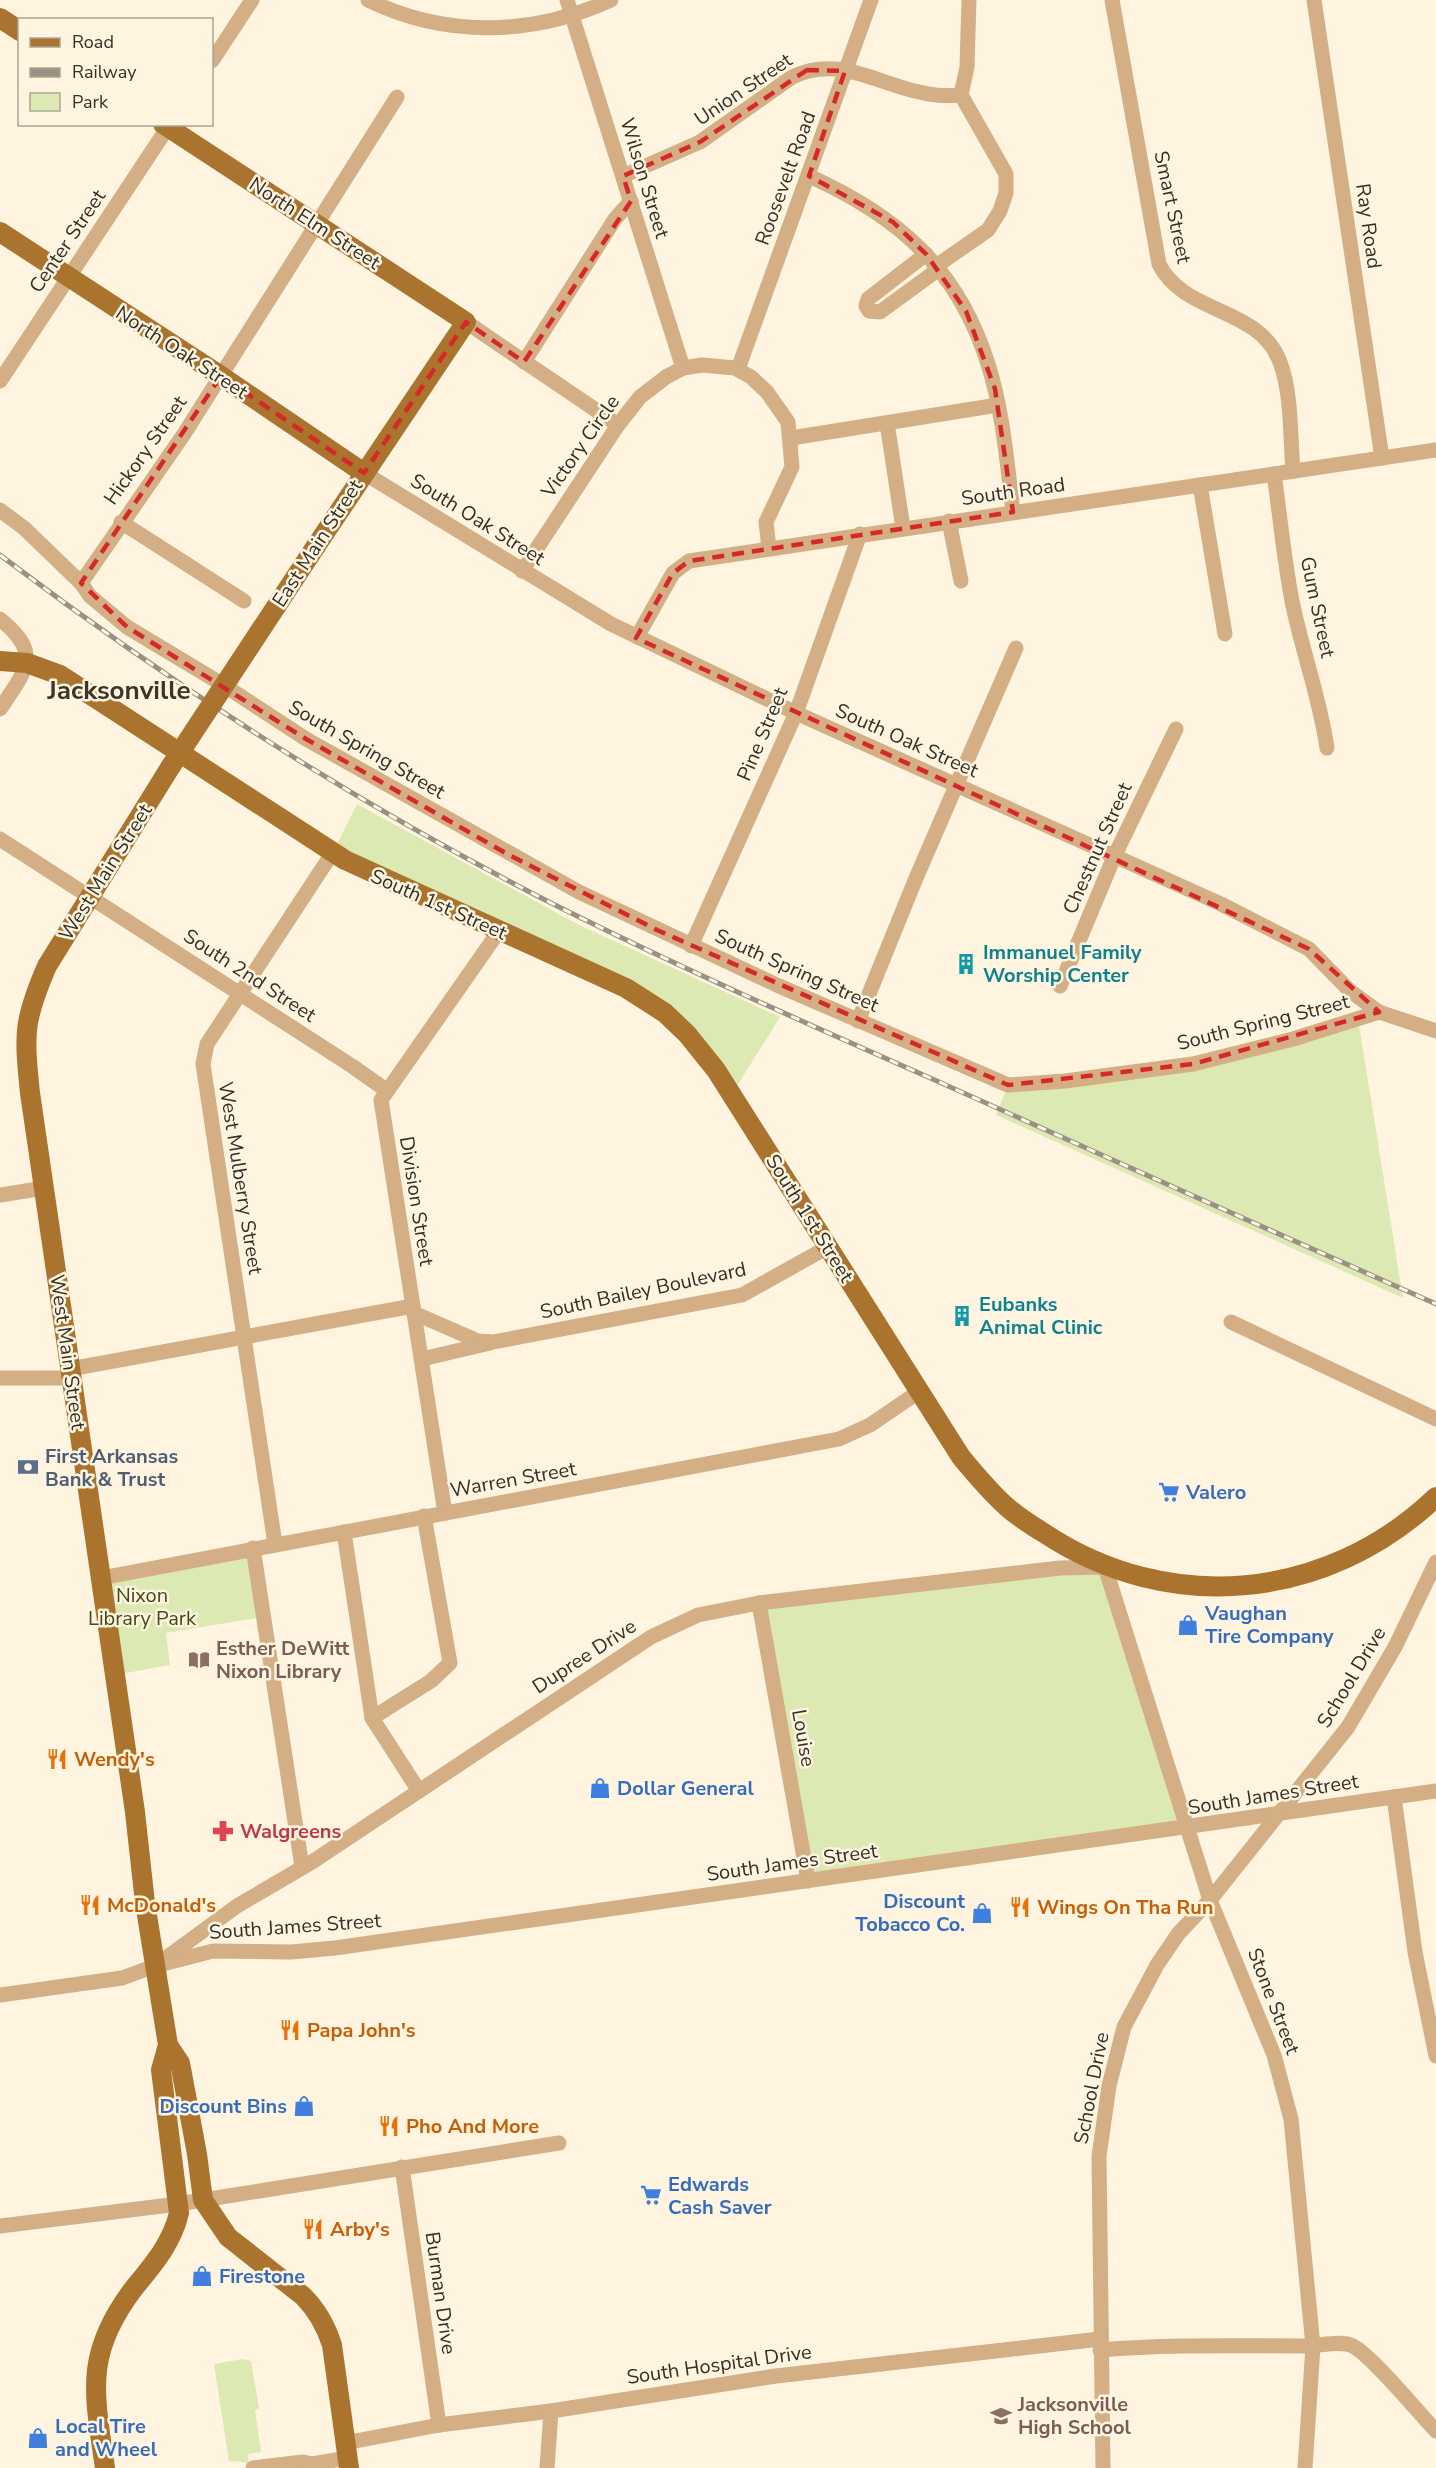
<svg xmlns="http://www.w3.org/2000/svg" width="1436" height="2468" viewBox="0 0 1436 2468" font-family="'Nunito Sans',sans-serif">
	<rect width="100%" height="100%" fill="#fef4e0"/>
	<!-- green -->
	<g fill="#dde9b2">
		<path d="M357 804 579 925 780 1017 732 1094 665 1013 333 852Z"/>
		<path d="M1358 1019 1403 1298 996 1115 1008 1085 1193 1064Z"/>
		<path d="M251 1548 262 1617 166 1633 170 1665 115 1675 101 1578Z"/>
		<path d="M1105 1567 1187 1828 808 1881 759 1604Z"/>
		<path d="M243 2359 251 2361 259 2408 255 2410 261 2452 248 2454 249 2465 244 2462 229 2461 214 2364Z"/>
	</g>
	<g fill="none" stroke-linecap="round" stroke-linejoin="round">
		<!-- minor -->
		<g stroke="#d4ae84" stroke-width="15">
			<path d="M368 0C446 38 533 36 611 0"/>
			<path d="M567 0 683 368"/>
			<path d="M1112 0 1159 264C1184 315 1259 306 1280 362 1292 394 1290 436 1293 471"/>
			<path d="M1314 0 1382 458"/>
			<path d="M212 61 252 0"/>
			<path d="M623 176 700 142 792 77C839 54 878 85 924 93 936 96 949 96 961 95"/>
			<path d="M809 176C898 216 958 268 988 364 1003 411 1007 463 1013 512"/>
			<path d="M926 254 868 299 866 306 869 311 880 312 932 274 939 264 988 230 1000 211 1006 193V174L961 95 967 67 969 0"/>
			<path d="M466 322 618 425"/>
			<path d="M524 362 615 219 631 201"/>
			<path d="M738 369 871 0"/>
			<path d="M0 381 170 124"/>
			<path d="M887 423 903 528"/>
			<path d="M791 438 998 405"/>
			<path d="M364 473 611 624 796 713 1221 904 1309 949 1350 991 1379 1012 1436 1031"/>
			<path d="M1274 474C1280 516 1284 559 1292 601 1302 651 1320 698 1327 748"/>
			<path d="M1200 485 1225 634"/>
			<path d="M0 510 24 528 81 583 90 596 127 627 225 686 306 739 579 892 779 986 1008 1085 1065 1081 1193 1064 1293 1039 1379 1012"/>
			<path d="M949 521 961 581"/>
			<path d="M121 522 244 601"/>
			<path d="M522 571 618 425 640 397 666 377 683 368 702 365 735 368 751 377 767 392 788 422 792 467 766 522 769 548"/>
			<path d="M81 583 184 434 397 97"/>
			<path d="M0 619C43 654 26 670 0 709"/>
			<path d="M637 637 673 573 689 561 1436 450"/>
			<path d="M0 839 352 1066 386 1090"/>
			<path d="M691 946 796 713 860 534"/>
			<path d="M1060 986 1114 857 1176 729"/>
			<path d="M858 1021 916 878 1016 648"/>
			<path d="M0 1195 44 1188"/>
			<path d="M414 1313 478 1341 493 1342 742 1295 828 1247"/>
			<path d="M1231 1322 1436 1419"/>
			<path d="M422 1359 490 1343"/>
			<path d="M70 1369 413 1306"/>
			<path d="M0 1378H71"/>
			<path d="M445 1513 381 1100 499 931"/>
			<path d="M344 1532 372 1718 419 1791"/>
			<path d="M275 1544 203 1064 207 1044 333 852"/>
			<path d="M253 1548 302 1867"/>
			<path d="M101 1578 839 1439 870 1425 920 1391"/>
			<path d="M759 1603 808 1881"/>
			<path d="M372 1718 431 1681 450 1663 424 1516"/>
			<path d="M1394 1797 1415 1952 1436 2056"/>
			<path d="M155 1966 237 1906 312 1862 651 1637 698 1615 759 1603 1060 1568 1105 1567 1210 1900 1274 2055 1291 2119 1313 2346 1305 2468"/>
			<path d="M0 1995 122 1978 155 1966 213 1951 291 1952 335 1948 1436 1791"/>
			<path d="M402 2167 439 2425"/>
			<path d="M0 2226 178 2204 559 2143"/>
			<path d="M1100 2350C1169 2344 1238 2346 1307 2346 1320 2346 1341 2340 1353 2346 1372 2356 1418 2412 1436 2431"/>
			<path d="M345 2443 439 2425 551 2411 776 2376 1100 2339"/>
			<path d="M253 2468 303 2462 312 2464"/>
			<path d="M306 2468 312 2464 348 2458"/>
			<path d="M547 2468 551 2411"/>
			<path d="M1103 2468 1099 2156 1109 2086 1124 2027 1157 1965 1178 1934 1210 1900 1348 1727 1395 1647 1436 1562"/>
		</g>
		<!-- major -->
		<g stroke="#aa742f" stroke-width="20">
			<path d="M0 18 20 31"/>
			<path d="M163 124 466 322 316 546"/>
			<path d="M0 232 221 376 364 473"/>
			<path d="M0 661 27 663 60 675 345 860 626 988 665 1013 687 1034 716 1070 961 1457C975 1474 990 1492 1007 1507 1018 1517 1031 1525 1044 1533 1169 1616 1327 1601 1436 1497"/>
			<path d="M168 2045 180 2063 197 2154 203 2200 228 2237 303 2296C317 2310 326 2326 332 2345L349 2468"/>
			<path d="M105 2468C94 2391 84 2354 134 2288 153 2265 172 2243 179 2213L161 2070 168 2045 145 1903 135 1812 30 1093C24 1034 23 1021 47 966L171 766"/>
		</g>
		<defs>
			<path id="rail" d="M0 555C176 688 362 807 559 907 683 969 810 1025 937 1081 1103 1156 1270 1230 1436 1304"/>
		</defs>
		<!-- rail casing -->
		<use href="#rail" stroke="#999284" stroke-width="5"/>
		<!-- rail -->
		<use href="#rail" stroke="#fef4e0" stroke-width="3" stroke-dasharray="9" stroke-linecap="butt"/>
		<!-- major-bridge -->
		<path stroke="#aa742f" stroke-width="20" d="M171 766 316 546"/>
	</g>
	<!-- marked area -->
	<path fill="none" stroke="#d62828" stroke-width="4.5" stroke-dasharray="12 8" stroke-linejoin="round" d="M807 70 845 71 809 176 893 222 926 254 966 311 995 389 1013 512 689 561 673 573 636 638 1309 949 1379 1012 1193 1064 1008 1085 657 930 509 855 306 739 127 627 81 583 221 376 364 473 466 322 524 362 631 201 623 176 700 142Z"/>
	<!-- icons -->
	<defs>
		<symbol id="building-bare" viewBox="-9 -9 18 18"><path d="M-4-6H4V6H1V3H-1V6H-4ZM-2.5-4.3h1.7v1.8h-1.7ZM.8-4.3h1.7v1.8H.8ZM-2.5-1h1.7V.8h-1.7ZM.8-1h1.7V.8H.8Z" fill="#0f9aa8" stroke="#fef4e0" stroke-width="2.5" paint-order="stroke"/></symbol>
		<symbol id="bank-bare" viewBox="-9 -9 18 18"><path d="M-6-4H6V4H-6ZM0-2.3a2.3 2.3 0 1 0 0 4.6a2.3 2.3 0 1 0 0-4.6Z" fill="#5c6f8a" stroke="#fef4e0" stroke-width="2.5" paint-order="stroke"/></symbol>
		<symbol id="supermarket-bare" viewBox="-9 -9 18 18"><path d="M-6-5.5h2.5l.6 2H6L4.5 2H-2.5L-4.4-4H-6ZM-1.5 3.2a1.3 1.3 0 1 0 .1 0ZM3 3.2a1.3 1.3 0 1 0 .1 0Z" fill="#3f7fe0" stroke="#fef4e0" stroke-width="2.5" paint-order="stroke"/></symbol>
		<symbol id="shop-bare" viewBox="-9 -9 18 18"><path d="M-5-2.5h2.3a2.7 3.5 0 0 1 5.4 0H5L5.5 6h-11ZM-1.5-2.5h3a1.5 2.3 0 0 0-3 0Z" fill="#3f7fe0" stroke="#fef4e0" stroke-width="2.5" paint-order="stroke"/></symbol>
		<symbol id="library-bare" viewBox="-9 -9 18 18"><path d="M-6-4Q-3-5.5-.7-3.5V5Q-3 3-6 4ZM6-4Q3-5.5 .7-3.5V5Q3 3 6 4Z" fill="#8d6e63" stroke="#fef4e0" stroke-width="2.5" paint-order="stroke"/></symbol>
		<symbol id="restaurant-bare" viewBox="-9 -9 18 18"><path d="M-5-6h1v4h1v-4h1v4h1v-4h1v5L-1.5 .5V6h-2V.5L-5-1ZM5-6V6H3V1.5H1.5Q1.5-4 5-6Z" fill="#e8710a" stroke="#fef4e0" stroke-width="2.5" paint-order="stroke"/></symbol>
		<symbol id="pharmacy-bare" viewBox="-9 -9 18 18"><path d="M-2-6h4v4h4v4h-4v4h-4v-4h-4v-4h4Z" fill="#e0444e" stroke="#fef4e0" stroke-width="2.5" paint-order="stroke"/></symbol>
		<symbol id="school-bare" viewBox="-9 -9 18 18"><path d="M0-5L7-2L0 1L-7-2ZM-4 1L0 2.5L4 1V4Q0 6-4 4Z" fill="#8d6e63" stroke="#fef4e0" stroke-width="2.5" paint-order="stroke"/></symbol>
	</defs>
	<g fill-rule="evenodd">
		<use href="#building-bare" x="951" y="949" width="30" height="30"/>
		<use href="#building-bare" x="947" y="1301" width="30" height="30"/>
		<use href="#bank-bare" x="13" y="1452" width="30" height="30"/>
		<use href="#supermarket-bare" x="1154" y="1477" width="30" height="30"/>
		<use href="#shop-bare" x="1173" y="1610" width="30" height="30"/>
		<use href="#library-bare" x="184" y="1645" width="30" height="30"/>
		<use href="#restaurant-bare" x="42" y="1744" width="30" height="30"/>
		<use href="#shop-bare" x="585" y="1773" width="30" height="30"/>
		<use href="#pharmacy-bare" x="208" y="1816" width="30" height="30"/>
		<use href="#restaurant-bare" x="75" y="1890" width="30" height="30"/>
		<use href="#restaurant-bare" x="1005" y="1892" width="30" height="30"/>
		<use href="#shop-bare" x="967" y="1898" width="30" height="30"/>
		<use href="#restaurant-bare" x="275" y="2015" width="30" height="30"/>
		<use href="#shop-bare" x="289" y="2091" width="30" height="30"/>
		<use href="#restaurant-bare" x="374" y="2111" width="30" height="30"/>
		<use href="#supermarket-bare" x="636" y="2180" width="30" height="30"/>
		<use href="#restaurant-bare" x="298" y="2214" width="30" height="30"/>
		<use href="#shop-bare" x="187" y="2261" width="30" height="30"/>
		<use href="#school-bare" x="986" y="2401" width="30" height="30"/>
		<use href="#shop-bare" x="23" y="2423" width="30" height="30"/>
	</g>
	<g text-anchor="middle" stroke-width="5" stroke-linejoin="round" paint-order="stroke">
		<!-- street labels -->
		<g font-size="20" fill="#333028" stroke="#fef4e0">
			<text transform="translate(743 89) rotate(-34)" y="7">Union Street</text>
			<text transform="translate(645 178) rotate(73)" y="7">Wilson Street</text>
			<text transform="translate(785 178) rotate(-70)" y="7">Roosevelt Road</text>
			<text transform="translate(1173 207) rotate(78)" y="7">Smart Street</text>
			<text transform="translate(315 223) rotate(33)" y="7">North Elm Street</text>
			<text transform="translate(1369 226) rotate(82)" y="7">Ray Road</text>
			<text transform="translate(67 241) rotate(-56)" y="7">Center Street</text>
			<text transform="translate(182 352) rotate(33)" y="7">North Oak Street</text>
			<text transform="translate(580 446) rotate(-55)" y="7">Victory Circle</text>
			<text transform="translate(145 450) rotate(-55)" y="7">Hickory Street</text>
			<text transform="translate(1013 491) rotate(-8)" y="7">South Road</text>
			<text transform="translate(478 519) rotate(32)" y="7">South Oak Street</text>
			<text transform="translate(317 543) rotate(-57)" y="7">East Main Street</text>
			<text transform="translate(1318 607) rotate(78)" y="7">Gum Street</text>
			<text transform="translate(762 734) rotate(-67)" y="7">Pine Street</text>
			<text transform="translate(907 740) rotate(24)" y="7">South Oak Street</text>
			<text transform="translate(367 749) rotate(30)" y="7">South Spring Street</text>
			<text transform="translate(1097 848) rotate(-66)" y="7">Chestnut Street</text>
			<text transform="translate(105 872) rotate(-58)" y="7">West Main Street</text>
			<text transform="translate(439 904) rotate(24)" y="7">South 1st Street</text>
			<text transform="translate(797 970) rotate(24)" y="7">South Spring Street</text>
			<text transform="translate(250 975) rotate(33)" y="7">South 2nd Street</text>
			<text transform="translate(1263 1022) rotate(-14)" y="7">South Spring Street</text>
			<text transform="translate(241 1178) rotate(81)" y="7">West Mulberry Street</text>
			<text transform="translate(417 1201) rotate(81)" y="7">Division Street</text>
			<text transform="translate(810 1218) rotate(58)" y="7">South 1st Street</text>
			<text transform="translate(643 1290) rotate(-12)" y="7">South Bailey Boulevard</text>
			<text transform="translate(68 1352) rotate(82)" y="7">West Main Street</text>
			<text transform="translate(513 1479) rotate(-10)" y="7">Warren Street</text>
			<text transform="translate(584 1656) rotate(-33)" y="7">Dupree Drive</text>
			<text transform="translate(1351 1677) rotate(-59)" y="7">School Drive</text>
			<text transform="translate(804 1738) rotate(80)" y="7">Louise</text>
			<text transform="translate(1273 1794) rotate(-9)" y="7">South James Street</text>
			<text transform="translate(792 1862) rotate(-8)" y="7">South James Street</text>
			<text transform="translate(295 1926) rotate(-4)" y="7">South James Street</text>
			<text transform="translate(1274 2001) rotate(69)" y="7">Stone Street</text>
			<text transform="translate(1091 2088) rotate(-79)" y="7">School Drive</text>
			<text transform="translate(441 2293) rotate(82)" y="7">Burman Drive</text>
			<text transform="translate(719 2364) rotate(-8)" y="7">South Hospital Drive</text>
		</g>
		<!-- culture labels -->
		<g font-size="20" font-weight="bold" fill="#0d838f" stroke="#fef4e0" text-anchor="start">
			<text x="983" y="959">Immanuel Family<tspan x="983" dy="23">Worship Center</tspan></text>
			<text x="979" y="1311">Eubanks<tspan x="979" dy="23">Animal Clinic</tspan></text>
		</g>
		<!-- service labels -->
		<g font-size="20" font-weight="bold" fill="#4e5e75" stroke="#fef4e0" text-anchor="start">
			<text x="45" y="1463">First Arkansas<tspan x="45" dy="23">Bank &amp; Trust</tspan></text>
		</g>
		<!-- shop labels -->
		<g font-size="20" font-weight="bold" fill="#366cbe" stroke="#fef4e0" text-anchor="start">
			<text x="1186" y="1499">Valero</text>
			<text x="1205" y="1620">Vaughan<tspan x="1205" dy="23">Tire Company</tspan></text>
			<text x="617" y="1795">Dollar General</text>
			<text x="965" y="1908" text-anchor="end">Discount<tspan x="965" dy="23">Tobacco Co.</tspan></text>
			<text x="287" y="2113" text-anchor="end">Discount Bins</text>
			<text x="668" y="2191">Edwards<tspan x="668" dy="23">Cash Saver</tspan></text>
			<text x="219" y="2283">Firestone</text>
			<text x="55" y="2433">Local Tire<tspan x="55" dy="23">and Wheel</tspan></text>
		</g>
		<!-- park labels -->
		<g font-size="20" fill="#414a13" stroke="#fef4e0">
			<text x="142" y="1602">Nixon<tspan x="142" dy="23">Library Park</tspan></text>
		</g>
		<!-- education labels -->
		<g font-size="20" font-weight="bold" fill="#785e54" stroke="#fef4e0" text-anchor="start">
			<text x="216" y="1655">Esther DeWitt<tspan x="216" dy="23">Nixon Library</tspan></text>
			<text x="1018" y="2411">Jacksonville<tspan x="1018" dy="23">High School</tspan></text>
		</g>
		<!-- food labels -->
		<g font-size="20" font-weight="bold" fill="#c56008" stroke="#fef4e0" text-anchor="start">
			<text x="74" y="1766">Wendy's</text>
			<text x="107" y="1912">McDonald's</text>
			<text x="1037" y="1914">Wings On Tha Run</text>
			<text x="307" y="2037">Papa John's</text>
			<text x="406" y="2133">Pho And More</text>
			<text x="330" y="2236">Arby's</text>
		</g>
		<!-- health labels -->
		<g font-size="20" font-weight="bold" fill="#be3a42" stroke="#fef4e0" text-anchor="start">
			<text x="240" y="1838">Walgreens</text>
		</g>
		<!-- district labels -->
		<g font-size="26" font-weight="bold" fill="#3d3526" stroke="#fef4e0">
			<text x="119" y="699">Jacksonville</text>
		</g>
	</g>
	<!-- legend -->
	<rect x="18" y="18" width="195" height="108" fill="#fef4e0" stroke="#ada696" stroke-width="1.5"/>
	<rect x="30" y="38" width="30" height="9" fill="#aa742f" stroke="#ada696" stroke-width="1.5"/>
	<text x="72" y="48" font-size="18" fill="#333028">Road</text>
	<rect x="30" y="68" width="30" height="9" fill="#999284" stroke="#ada696" stroke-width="1.5"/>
	<text x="72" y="78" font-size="18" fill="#333028">Railway</text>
	<rect x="30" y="93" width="30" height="18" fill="#dde9b2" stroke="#ada696" stroke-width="1.5"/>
	<text x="72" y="108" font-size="18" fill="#333028">Park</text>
</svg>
